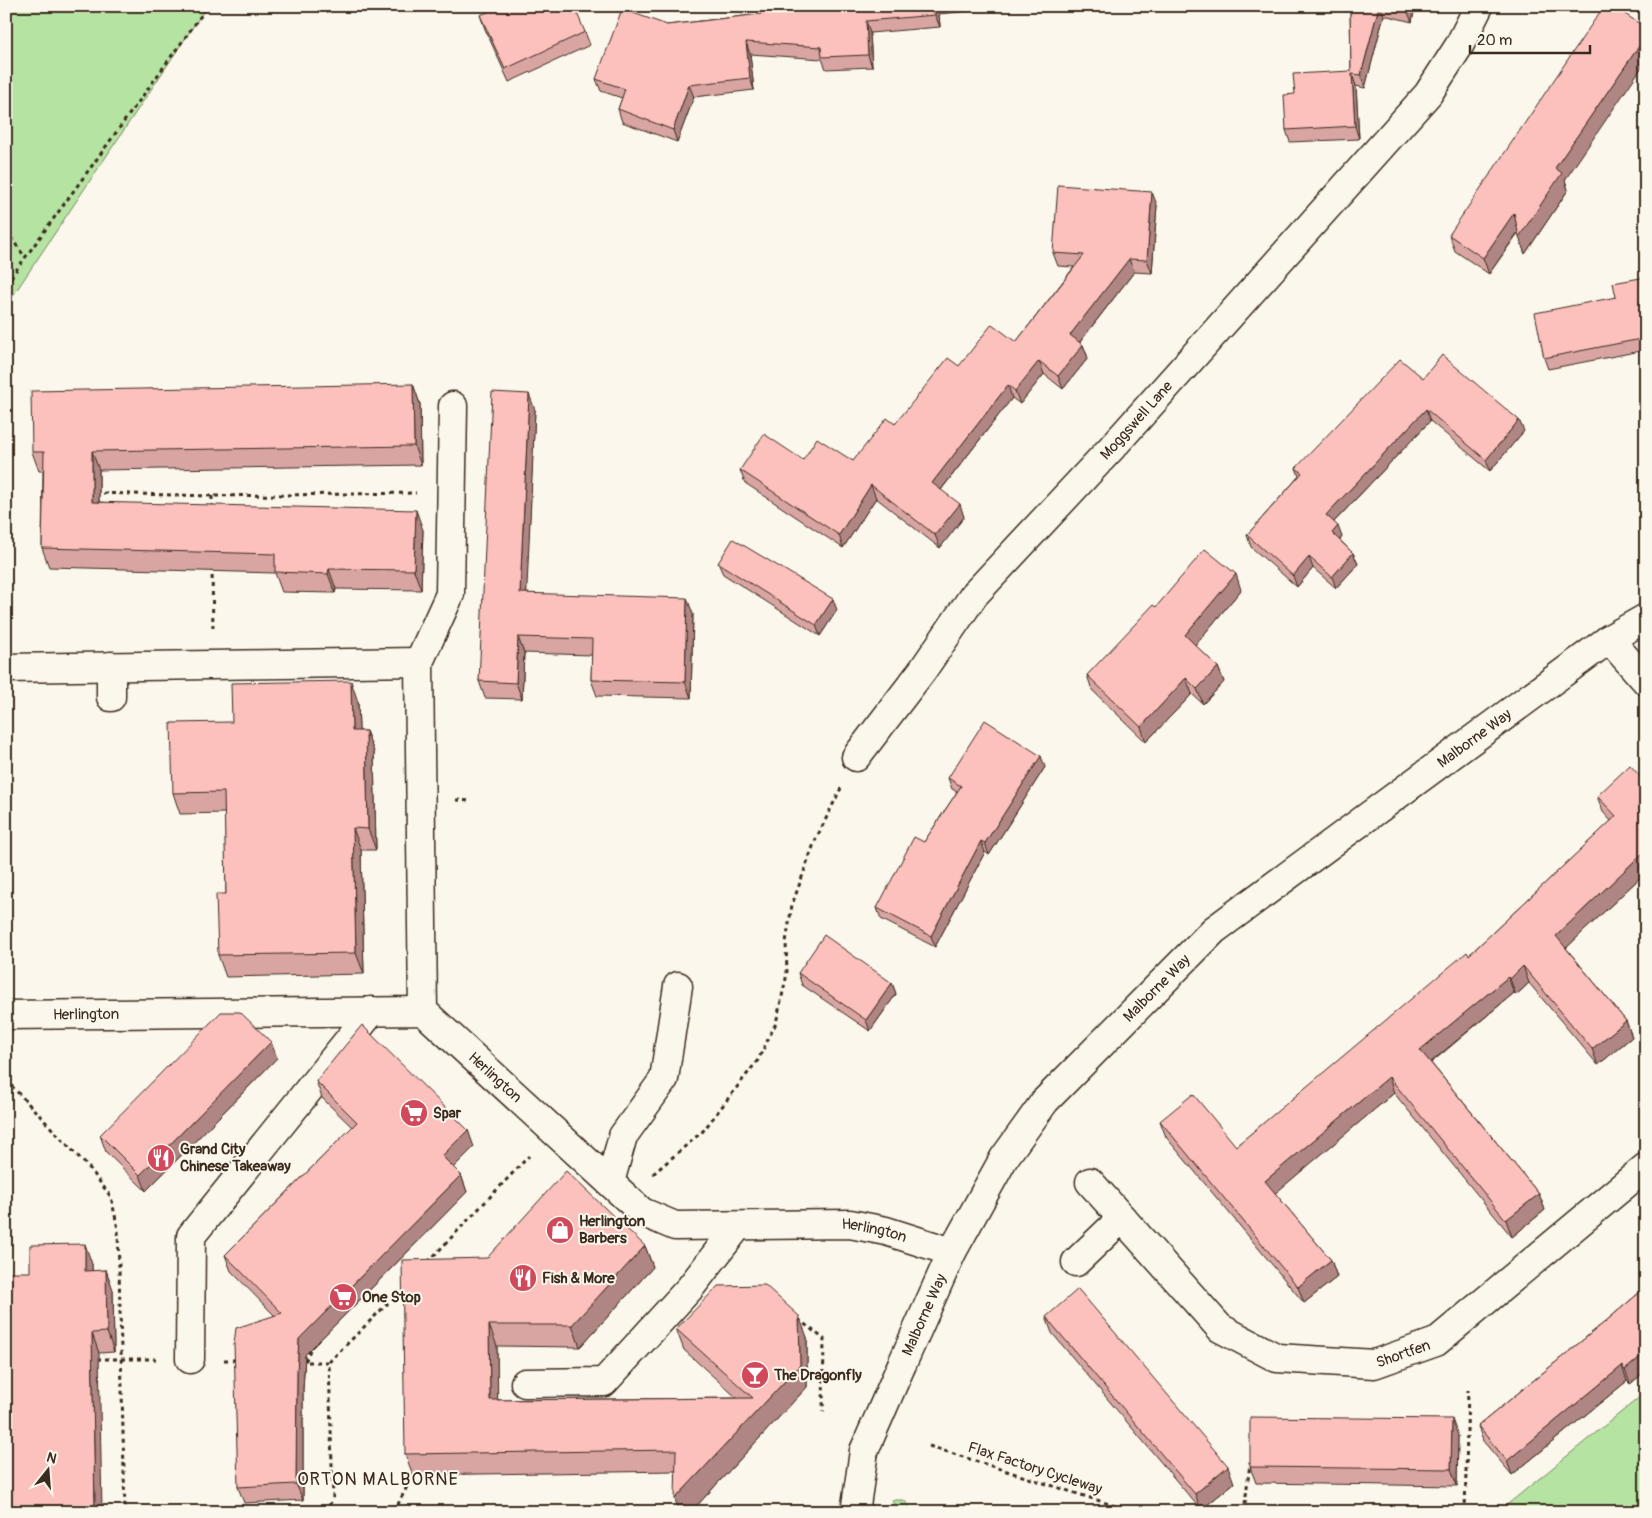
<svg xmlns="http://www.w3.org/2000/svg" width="1652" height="1518" viewBox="0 0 1652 1518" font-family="Pangolin,sans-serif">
	<rect width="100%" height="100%" fill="#fbf7ec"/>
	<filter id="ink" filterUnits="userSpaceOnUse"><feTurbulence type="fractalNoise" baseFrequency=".02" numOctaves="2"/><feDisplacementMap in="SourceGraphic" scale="10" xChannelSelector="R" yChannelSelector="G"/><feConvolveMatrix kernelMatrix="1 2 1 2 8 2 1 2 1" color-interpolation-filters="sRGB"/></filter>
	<g filter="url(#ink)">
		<!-- green -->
		<g fill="#b5e3a2" stroke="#788660">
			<path d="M6 6H207L6 306Z"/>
			<path d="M1646 1392V1512H1504L1503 1508Z"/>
			<path d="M892 1500H904L914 1512H897Z"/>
		</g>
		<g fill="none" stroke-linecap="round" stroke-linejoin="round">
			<defs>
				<g id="minor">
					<path d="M1609 639 1646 681"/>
					<path d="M111 666V697"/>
					<path d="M6 668 419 662"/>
					<path id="s1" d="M856 757 922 671 974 595 1117 442 1428 94 1459 46 1479 6"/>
					<path d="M423 1011 419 662 450 594 453 406"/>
					<path id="s2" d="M6 1015 423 1011 642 1212 675 1226 850 1224 886 1231 952 1252"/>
					<path d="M610 1182 623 1136 664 1079 678 986"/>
					<path id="s3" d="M1090 1182 1220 1328 1277 1358 1374 1364 1436 1342 1646 1167"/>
					<path d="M1076 1262 1122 1218"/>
					<path d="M190 1359 191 1236 372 1011"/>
					<path id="s4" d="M902 1364 952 1252 1004 1158 1045 1101 1214 930 1609 639 1646 618"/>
					<path d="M525 1383 604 1382 690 1288 738 1226"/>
					<path d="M855 1512 864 1451"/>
				</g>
			</defs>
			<!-- minor casing -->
			<use href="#minor" stroke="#3b2a1e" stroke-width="31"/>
			<!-- path -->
			<g stroke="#3b2a1e" stroke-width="3" stroke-dasharray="4 4" stroke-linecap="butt">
				<path d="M6 231 25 257"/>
				<path d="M6 284 208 6"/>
				<path d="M95 493 212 496 416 493"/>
				<path d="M212 496V509"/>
				<path d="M212 568 213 632"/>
				<path d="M456 800 471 801"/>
				<path d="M6 1080 91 1170 111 1197 118 1229 125 1512"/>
				<path d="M653 1174 703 1131 758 1060 776 1023 787 974 786 942 792 905 815 841 841 788"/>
				<path d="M428 1262 529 1156"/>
				<path d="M798 1319 824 1339 823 1412"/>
				<path d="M310 1350 305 1362H329"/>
				<path d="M97 1359H156"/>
				<path d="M224 1360H238"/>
				<path d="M929 1446 1134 1512"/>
				<path d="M325 1512 333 1499 329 1362 399 1292"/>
				<path d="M394 1512 413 1475"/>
				<path d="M1244 1512 1250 1463"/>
				<path d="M1465 1512 1468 1390"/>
			</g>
			<!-- minor -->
			<use href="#minor" stroke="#fbf7ec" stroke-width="28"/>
			<defs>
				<path id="minor-bridge" d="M864 1451 902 1364"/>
			</defs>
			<!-- minor-bridge casing -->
			<use href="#minor-bridge" stroke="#3b2a1e" stroke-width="31" stroke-linecap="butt"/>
			<!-- minor-bridge -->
			<use href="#minor-bridge" stroke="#fbf7ec" stroke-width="28"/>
		</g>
		<!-- wall -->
		<g fill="#d9a5a3" stroke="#3b2a1e">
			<path d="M762 6H1022L939 14 940 27 870 33 872 67 826 69 822 59 750 54 754 90 694 97 677 142 622 122 618 109 622 98 601 91 596 79 667 25 761 14Z"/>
			<path d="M1350 6H1415L1412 22 1384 15 1365 88 1356 86 1359 139 1290 142 1286 130 1295 94 1351 71Z"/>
			<path d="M480 15 585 32 590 45 509 82 485 29Z"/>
			<path d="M1565 180 1568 190 1525 254 1518 233 1489 274 1455 251 1449 235Z"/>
			<path d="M1157 205 1152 273 1134 272 1080 342 1083 345 1088 358 1063 389 1044 374 1020 404 1012 398 941 490 964 517 940 548 876 498 843 548 745 483 740 470 803 460 853 461 959 366 1016 342 1074 267 1058 266 1053 253Z"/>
			<path d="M1646 277V350L1548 369 1544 358 1616 297Z"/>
			<path d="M1423 378 1524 431 1490 471 1430 421 1334 522 1342 537 1340 540 1353 553 1358 564 1336 588 1313 568 1297 587 1251 547 1247 535 1299 476 1296 468Z"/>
			<path d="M413 384 420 404 421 465 99 470V502L423 530 421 590 336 589 335 593 282 592 275 573 49 567 42 548 43 471H39L32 452Z"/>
			<path d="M535 410 526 593 693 614 691 698 597 696 591 680 592 655 524 653 522 699 485 698 479 681Z"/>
			<path d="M718 563 837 610 820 636 723 574Z"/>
			<path d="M1241 590 1195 645 1218 667 1224 682 1203 704 1192 694 1146 742 1092 690 1087 675 1156 607Z"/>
			<path d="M358 702 359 731H366L374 752 376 850H361L364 974 226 977 218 955 226 894 225 813 180 814 173 793 232 722Z"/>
			<path d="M1045 767 989 855 985 852 935 947 881 919 877 908 924 842 957 792 952 789 948 778Z"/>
			<path d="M1646 783V872L1566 948 1626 1021 1632 1037 1598 1065 1529 983 1516 995 1514 993 1431 1063 1539 1194 1545 1210 1512 1237 1394 1093 1275 1193 1331 1260 1337 1277 1304 1303 1166 1137 1160 1121 1236 1146 1469 955 1611 821 1603 812 1597 796Z"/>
			<path d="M798 973 892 983 896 994 870 1031 802 985Z"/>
			<path d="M277 1058 146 1191 106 1152 100 1135Z"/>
			<path d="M316 1081 474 1147 453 1168 461 1175 467 1192 305 1355 303 1389V1500L244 1503 238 1487 274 1315 231 1271 225 1255 352 1127 322 1098Z"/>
			<path d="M645 1246 653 1267 580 1347 497 1346V1400L737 1398 684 1350 676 1329 807 1337V1387L691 1512H679L675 1471 413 1475 405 1454 487 1258Z"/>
			<path d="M92 1264V1271L106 1270 113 1290 114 1352 99 1353 30 1272Z"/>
			<path d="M1646 1287V1371L1630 1384 1627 1381 1512 1475 1483 1441 1478 1426 1606 1321Z"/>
			<path d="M1046 1317 1234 1483 1201 1510 1052 1333Z"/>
			<path d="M1458 1436 1457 1486 1256 1483 1250 1467Z"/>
		</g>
		<!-- shaded-wall -->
		<g fill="#b08684" stroke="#3b2a1e">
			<path d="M935 6H936L939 14 940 27 935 15Z"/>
			<path d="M1379 6H1380L1384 15 1365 88 1361 75Z"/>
			<path d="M1408 6H1415L1412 22 1407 10Z"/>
			<path d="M866 21 870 33 872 67 868 55Z"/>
			<path d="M1646 36V61L1565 180 1568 190 1525 254 1519 237 1555 168Z"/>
			<path d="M746 42 750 54 754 90 750 78Z"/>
			<path d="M1352 74 1356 86 1359 139 1355 126Z"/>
			<path d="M689 85 694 97 677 142 673 130Z"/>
			<path d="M1152 192 1157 205 1152 273 1147 260Z"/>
			<path d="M1514 213 1520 229 1489 274 1483 258Z"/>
			<path d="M1129 259 1134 272 1075 348 1070 335Z"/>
			<path d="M1083 345 1088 358 1063 389 1058 376Z"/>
			<path d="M1039 361 1044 374 1020 404 1015 391Z"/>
			<path d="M413 384 420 404 421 465 414 446Z"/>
			<path d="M1008 385 1012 398 936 496 932 483Z"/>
			<path d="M529 394 535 410 526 609 520 593Z"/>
			<path d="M1426 409 1430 421 1330 526 1326 515Z"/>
			<path d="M1519 420 1524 431 1490 471 1486 460Z"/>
			<path d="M92 451 99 470V521L92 502Z"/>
			<path d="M871 485 876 498 843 548 839 535Z"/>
			<path d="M960 504 964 517 940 548 935 535Z"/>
			<path d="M416 510 423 530 421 590 414 570Z"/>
			<path d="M1338 526 1342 537 1336 545 1332 533Z"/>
			<path d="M1353 553 1358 564 1336 588 1332 577Z"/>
			<path d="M1309 557 1313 568 1297 587 1293 576Z"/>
			<path d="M329 569 336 589 335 593 328 574Z"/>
			<path d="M1236 574 1241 590 1191 650 1185 635Z"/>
			<path d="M687 598 693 614 691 698 685 682Z"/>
			<path d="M833 599 837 610 820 636 816 625Z"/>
			<path d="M518 637 524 653 522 699 516 683Z"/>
			<path d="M1218 667 1224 682 1203 704 1197 689Z"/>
			<path d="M1186 678 1192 694 1146 742 1141 727Z"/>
			<path d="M351 681 358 702 360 753 352 731Z"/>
			<path d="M366 731 374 752 376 850 368 829Z"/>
			<path d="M1041 756 1045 767 989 855 985 843Z"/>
			<path d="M353 828 361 850 364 974 356 953Z"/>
			<path d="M981 841 985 852 935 947 931 936Z"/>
			<path d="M1646 850V872L1562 952 1556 936Z"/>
			<path d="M1523 966 1529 983 1516 995 1510 979Z"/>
			<path d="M1508 977 1514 993 1426 1066 1420 1050Z"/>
			<path d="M892 983 896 994 870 1031 866 1020Z"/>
			<path d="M1626 1021 1632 1037 1598 1065 1592 1049Z"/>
			<path d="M271 1042 277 1058 146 1191 140 1175Z"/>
			<path d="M1389 1077 1394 1093 1271 1197 1265 1181Z"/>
			<path d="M468 1130 474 1147 448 1173 442 1156Z"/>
			<path d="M461 1175 467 1192 305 1355 303 1389V1500L296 1484 297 1372 299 1339Z"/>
			<path d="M1539 1194 1545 1210 1512 1237 1506 1220Z"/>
			<path d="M85 1244 92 1264 93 1291 85 1271Z"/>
			<path d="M645 1246 653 1267 580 1347 572 1325Z"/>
			<path d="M1331 1260 1337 1277 1304 1303 1298 1287Z"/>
			<path d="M106 1270 113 1290 114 1352 107 1332Z"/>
			<path d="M799 1316 807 1337V1387L691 1512H679L675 1499 800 1365Z"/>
			<path d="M489 1325 497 1346 498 1422 490 1400Z"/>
			<path d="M92 1333 99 1353 102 1512H95Z"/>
			<path d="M1646 1352V1371L1630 1384 1625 1370Z"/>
			<path d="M1622 1366 1627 1381 1512 1475 1507 1461Z"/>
			<path d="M1452 1419 1458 1436 1457 1486 1451 1469Z"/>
			<path d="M1228 1466 1234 1483 1201 1510 1195 1494Z"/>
		</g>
		<!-- building -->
		<g fill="#fcc0bd" stroke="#3b2a1e">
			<path d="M488 6H574L585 32 505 69 480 15 488 12Z"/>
			<path d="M762 6H935V15L866 21 868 55 822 57 821 47 746 42 750 78 689 85 673 130 618 109 625 89 596 79 622 9 667 25 761 14Z"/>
			<path d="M1350 6H1379L1361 75 1352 74 1355 126 1286 130 1284 95 1295 94 1293 74 1351 71Z"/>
			<path d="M1393 6H1408L1407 10Z"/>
			<path d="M1604 6H1613L1646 28V36L1555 168 1562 173 1519 237 1514 213 1483 258 1449 235Z"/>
			<path d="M1058 185 1152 192 1147 260 1129 259 1070 335 1083 345 1058 376 1039 361 1015 391 1008 385 932 483 960 504 935 535 871 485 839 535 740 470 764 434 803 460 817 438 853 461 887 418 895 424 948 358 959 366 992 324 1016 342 1084 255 1053 253Z"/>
			<path d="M1646 277V338L1544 358 1535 313 1616 297 1613 283Z"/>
			<path d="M1442 355 1519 420 1486 460 1426 409 1326 515 1338 526 1332 533 1353 553 1332 577 1309 557 1293 576 1247 535 1302 473 1296 468 1400 359 1423 378Z"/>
			<path d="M413 384 414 446 92 451V502L416 510 414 570 329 569 328 574 275 572V554L42 548 44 452H32L31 391Z"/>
			<path d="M492 392 529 394 520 593 687 598 685 682 591 680 592 639 518 637 516 683 479 681Z"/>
			<path d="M733 539 833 599 816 625 718 563Z"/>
			<path d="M1205 549 1236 574 1185 635 1218 667 1197 689 1186 678 1141 727 1087 675 1153 605 1156 607Z"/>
			<path d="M351 681 352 731H366L368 829 353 828 356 953 218 955 216 894H226L224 792 173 793 171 723 232 722 231 683Z"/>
			<path d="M985 720 1041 756 985 843 981 841 931 936 877 908 914 837 924 842 961 786 948 778Z"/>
			<path d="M1630 765 1646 783V850L1556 936 1626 1021 1592 1049 1523 966 1510 979 1508 977 1420 1050 1539 1194 1506 1220 1389 1077 1265 1181 1331 1260 1298 1287 1160 1121 1193 1094 1236 1146 1467 952 1469 955 1616 816 1597 796Z"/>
			<path d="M824 935 892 983 866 1020 798 973Z"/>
			<path d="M221 1012H240L271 1042 140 1175 100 1135Z"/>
			<path d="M362 1025 468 1130 442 1156 461 1175 299 1339 297 1372 296 1484 238 1487 234 1344 236 1328 282 1313 225 1255 357 1122 316 1081Z"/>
			<path d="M566 1171 645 1246 572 1325H489L490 1400 753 1398 676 1329 718 1286 765 1285 799 1316 800 1365 675 1499 676 1450 405 1454 402 1260 487 1258Z"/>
			<path d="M85 1244V1271L106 1270 107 1332 92 1333 95 1512H6V1272H30V1245Z"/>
			<path d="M1646 1287V1352L1625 1370 1622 1366 1507 1461 1478 1426 1606 1321Z"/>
			<path d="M1078 1289 1228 1466 1195 1494 1046 1317Z"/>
			<path d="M1250 1417 1452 1419 1451 1469 1250 1467Z"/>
		</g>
	</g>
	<!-- icons -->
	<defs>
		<symbol id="supermarket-disc" viewBox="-11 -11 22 22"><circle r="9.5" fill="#d1495b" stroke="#fbf7ec"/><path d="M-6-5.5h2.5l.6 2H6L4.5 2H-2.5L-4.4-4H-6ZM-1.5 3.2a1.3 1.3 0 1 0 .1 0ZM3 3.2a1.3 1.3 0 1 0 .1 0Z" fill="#fff"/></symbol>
		<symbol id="restaurant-disc" viewBox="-11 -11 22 22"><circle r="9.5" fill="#d1495b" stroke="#fbf7ec"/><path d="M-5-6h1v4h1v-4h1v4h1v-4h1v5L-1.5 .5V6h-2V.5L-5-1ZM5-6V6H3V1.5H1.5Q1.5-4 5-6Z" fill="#fff"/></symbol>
		<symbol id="shop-disc" viewBox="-11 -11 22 22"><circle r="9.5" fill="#d1495b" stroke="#fbf7ec"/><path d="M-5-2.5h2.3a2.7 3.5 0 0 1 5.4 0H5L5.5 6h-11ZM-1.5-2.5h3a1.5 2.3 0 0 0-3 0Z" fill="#fff"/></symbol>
		<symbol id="bar-disc" viewBox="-11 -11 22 22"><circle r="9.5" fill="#d1495b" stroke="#fbf7ec"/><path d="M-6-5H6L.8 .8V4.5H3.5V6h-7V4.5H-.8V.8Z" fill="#fff"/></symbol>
	</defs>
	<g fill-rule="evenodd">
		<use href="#supermarket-disc" x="398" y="1097" width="32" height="32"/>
		<use href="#restaurant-disc" x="145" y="1142" width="32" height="32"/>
		<use href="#shop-disc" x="544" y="1214" width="32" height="32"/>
		<use href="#restaurant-disc" x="507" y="1262" width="32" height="32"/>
		<use href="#supermarket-disc" x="327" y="1281" width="32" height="32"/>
		<use href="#bar-disc" x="739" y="1359" width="32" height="32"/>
	</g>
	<g text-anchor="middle" stroke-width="4" stroke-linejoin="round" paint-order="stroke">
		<!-- street labels -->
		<g font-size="15" fill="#3b2a1e" stroke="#fbf7ec">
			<text dy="5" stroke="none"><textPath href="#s1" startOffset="439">Moggswell Lane</textPath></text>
			<text dy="5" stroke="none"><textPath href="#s4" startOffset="864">Malborne Way</textPath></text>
			<text dy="5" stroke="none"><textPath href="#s4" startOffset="459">Malborne Way</textPath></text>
			<text dy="5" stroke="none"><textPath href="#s2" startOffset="80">Herlington</textPath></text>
			<text dy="5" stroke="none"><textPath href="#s2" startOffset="515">Herlington</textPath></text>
			<text dy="5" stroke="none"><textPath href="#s2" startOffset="950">Herlington</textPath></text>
			<text dy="5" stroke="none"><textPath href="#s4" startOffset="54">Malborne Way</textPath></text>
			<text dy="5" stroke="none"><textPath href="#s3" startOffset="388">Shortfen</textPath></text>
			<text transform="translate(1035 1468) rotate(18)" y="5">Flax Factory Cycleway</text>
		</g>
		<!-- poi labels -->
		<g font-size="15" font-weight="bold" fill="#3b2a1e" stroke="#fbf7ec" text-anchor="start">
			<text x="433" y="1118">Spar</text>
			<text x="180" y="1154">Grand City<tspan x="180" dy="17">Chinese Takeaway</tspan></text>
			<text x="579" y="1226">Herlington<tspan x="579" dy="17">Barbers</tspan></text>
			<text x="542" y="1283">Fish &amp; More</text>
			<text x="362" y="1302">One Stop</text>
			<text x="774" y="1380">The Dragonfly</text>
		</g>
		<!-- quarter labels -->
		<g font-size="18" letter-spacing="1" fill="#3b2a1e" stroke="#fbf7ec">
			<text x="378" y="1485">ORTON MALBORNE</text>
		</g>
	</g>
	<!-- margin -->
	<rect width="1652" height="1518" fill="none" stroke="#fbf7ec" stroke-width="25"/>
	<rect x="12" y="12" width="1627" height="1493" fill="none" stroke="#3b2a1e" stroke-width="2" filter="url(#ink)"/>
	<!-- north arrow -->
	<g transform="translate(48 1470) rotate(17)" stroke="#fbf7ec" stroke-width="4" paint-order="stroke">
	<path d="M0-4L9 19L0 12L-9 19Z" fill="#3b2a1e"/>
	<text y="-8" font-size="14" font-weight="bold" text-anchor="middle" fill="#3b2a1e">N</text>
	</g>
	<!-- scale -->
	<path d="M1470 45v8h120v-8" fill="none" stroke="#3b2a1e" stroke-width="2.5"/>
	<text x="1477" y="45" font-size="15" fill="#3b2a1e" stroke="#fbf7ec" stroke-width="4" paint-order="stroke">20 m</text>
</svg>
